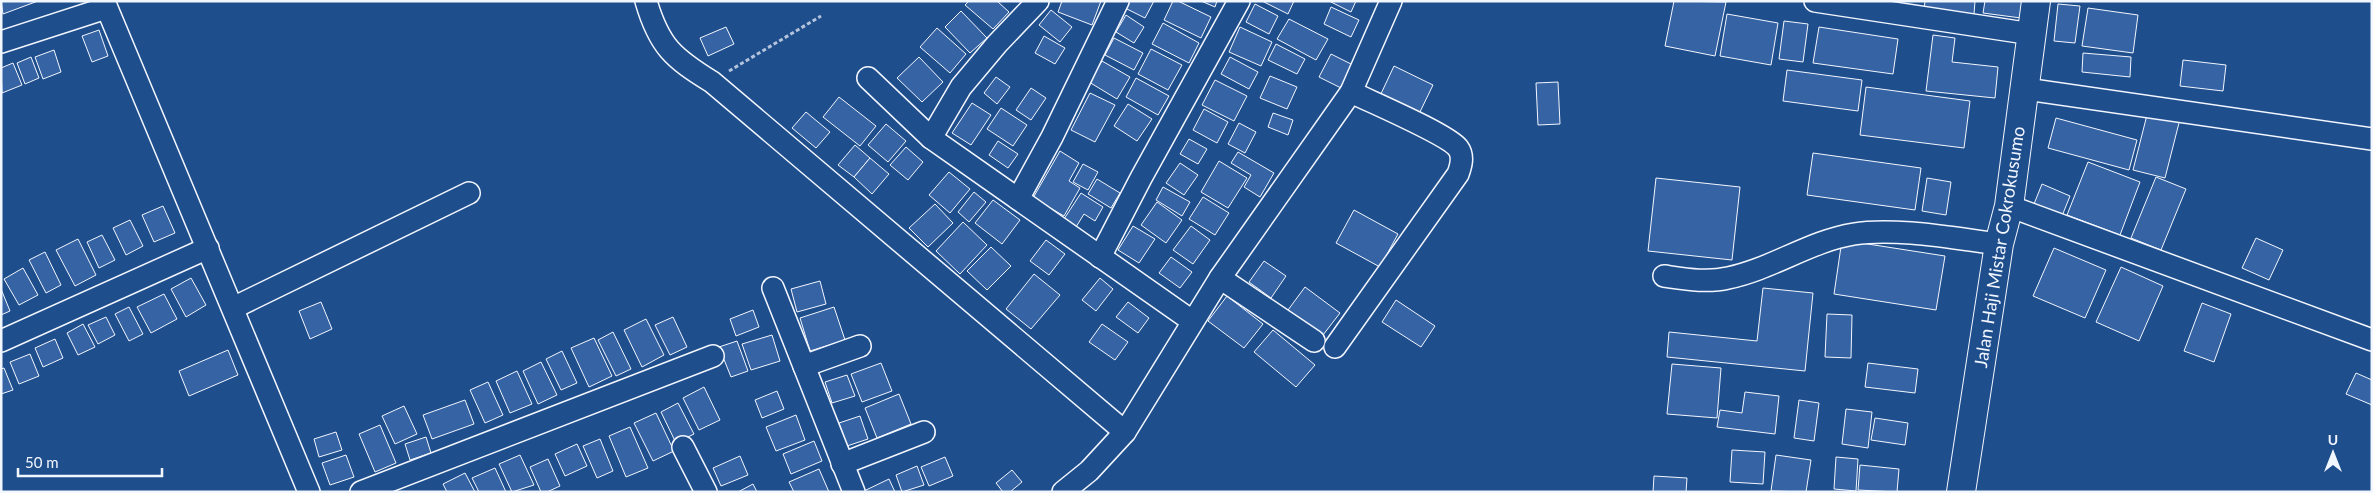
<svg xmlns="http://www.w3.org/2000/svg" width="2373" height="493" viewBox="0 0 2373 493" font-family="Lato,sans-serif">
	<rect width="100%" height="100%" fill="#1f4e8c"/>
	<!-- building -->
	<g fill="#3563a3" stroke="#f2f6ff">
		<path d="M1 1H38L3 14Z"/>
		<path d="M969 1H997L1009 12 993 29 965 5Z"/>
		<path d="M1062 1H1101L1092 25 1058 12Z"/>
		<path d="M1128 1H1154L1145 18 1125 8Z"/>
		<path d="M1173 1H1178L1211 17 1201 38 1164 20Z"/>
		<path d="M1201 1H1217L1215 7Z"/>
		<path d="M1262 1H1294L1288 14Z"/>
		<path d="M1329 1H1356L1351 12Z"/>
		<path d="M1674 1 1726 2 1715 56 1665 46Z"/>
		<path d="M1925 1H1975L1974 14 1924 10Z"/>
		<path d="M1985 1H2023L2021 18 1983 13Z"/>
		<path d="M1255 4 1278 16 1269 34 1246 22Z"/>
		<path d="M2058 4 2080 6 2075 43 2054 41Z"/>
		<path d="M1331 7 1359 20 1351 37 1324 24Z"/>
		<path d="M2088 8 2138 15 2133 53 2082 46Z"/>
		<path d="M1051 10 1072 27 1060 42 1039 25Z"/>
		<path d="M961 11 987 38 970 53 945 27Z"/>
		<path d="M1727 14 1778 23 1771 65 1720 56Z"/>
		<path d="M1126 15 1144 27 1134 43 1116 32Z"/>
		<path d="M1289 19 1328 39 1316 60 1277 39Z"/>
		<path d="M1784 21 1808 24 1803 62 1779 59Z"/>
		<path d="M1163 23 1199 43 1189 63 1152 44Z"/>
		<path d="M726 27 734 44 708 56 700 38Z"/>
		<path d="M1240 27 1272 42 1261 66 1229 52Z"/>
		<path d="M1819 27 1898 39 1893 74 1813 63Z"/>
		<path d="M937 28 966 54 950 73 920 47Z"/>
		<path d="M99 30 108 56 92 62 82 36Z"/>
		<path d="M1933 35 1955 38 1952 62 1998 67 1995 98 1926 91Z"/>
		<path d="M1044 36 1065 48 1055 64 1035 53Z"/>
		<path d="M1114 38 1143 53 1134 70 1105 55Z"/>
		<path d="M1276 44 1305 59 1297 74 1268 60Z"/>
		<path d="M1151 49 1182 65 1168 90 1138 74Z"/>
		<path d="M54 50 61 72 43 79 35 57Z"/>
		<path d="M2083 53 2131 57 2130 77 2082 72Z"/>
		<path d="M1331 54 1353 65 1341 88 1319 77Z"/>
		<path d="M31 57 39 78 25 84 17 63Z"/>
		<path d="M919 57 943 82 922 102 897 78Z"/>
		<path d="M1230 57 1258 72 1249 89 1221 74Z"/>
		<path d="M2183 60 2226 65 2223 91 2180 86Z"/>
		<path d="M1102 61 1130 77 1117 99 1089 82Z"/>
		<path d="M13 63 22 85 2 93 1 68Z"/>
		<path d="M1394 66 1433 85 1418 116 1379 98Z"/>
		<path d="M1787 70 1862 80 1858 111 1783 101Z"/>
		<path d="M1270 76 1297 87 1287 109 1260 98Z"/>
		<path d="M996 77 1010 87 997 104 984 93Z"/>
		<path d="M1136 78 1169 96 1158 115 1126 97Z"/>
		<path d="M1215 80 1247 96 1234 121 1202 105Z"/>
		<path d="M1558 82 1560 124 1538 125 1536 83Z"/>
		<path d="M1866 87 1970 101 1964 148 1860 135Z"/>
		<path d="M1031 88 1046 98 1031 120 1016 110Z"/>
		<path d="M1090 93 1115 105 1095 142 1071 130Z"/>
		<path d="M839 97 876 126 860 146 823 117Z"/>
		<path d="M972 103 991 115 971 145 952 133Z"/>
		<path d="M1128 104 1152 119 1137 141 1114 126Z"/>
		<path d="M1001 108 1027 125 1013 146 987 129Z"/>
		<path d="M1204 109 1228 122 1217 143 1193 130Z"/>
		<path d="M2148 111 2180 119 2165 178 2133 170Z"/>
		<path d="M806 112 830 132 816 148 792 128Z"/>
		<path d="M1273 113 1293 120 1288 135 1268 127Z"/>
		<path d="M2056 118 2137 140 2129 170 2048 148Z"/>
		<path d="M1239 123 1256 132 1245 153 1228 144Z"/>
		<path d="M886 124 906 141 888 162 868 145Z"/>
		<path d="M1189 139 1207 149 1198 164 1180 154Z"/>
		<path d="M998 141 1018 154 1008 168 989 155Z"/>
		<path d="M855 145 870 158 854 177 838 165Z"/>
		<path d="M906 147 923 162 908 180 890 165Z"/>
		<path d="M1060 151 1079 163 1069 181 1080 188 1064 216 1033 198Z"/>
		<path d="M1238 152 1274 173 1260 197 1244 187 1251 175 1231 163Z"/>
		<path d="M1813 153 1921 168 1915 210 1807 195Z"/>
		<path d="M870 158 889 174 872 194 854 177Z"/>
		<path d="M1219 161 1247 178 1228 208 1201 192Z"/>
		<path d="M2088 162 2140 182 2120 235 2067 215Z"/>
		<path d="M1180 163 1198 175 1184 195 1166 183Z"/>
		<path d="M1083 164 1098 172 1088 190 1073 182Z"/>
		<path d="M949 172 970 189 950 213 929 195Z"/>
		<path d="M2156 177 2186 189 2161 250 2131 238Z"/>
		<path d="M1656 178 1740 187 1732 260 1648 251Z"/>
		<path d="M1927 178 1951 182 1946 215 1922 211Z"/>
		<path d="M1097 179 1120 193 1111 208 1088 194Z"/>
		<path d="M2042 184 2070 196 2062 216 2034 204Z"/>
		<path d="M1163 187 1190 202 1182 216 1156 200Z"/>
		<path d="M974 192 986 202 969 222 958 212Z"/>
		<path d="M1081 193 1103 207 1095 221 1084 214 1076 227 1064 219Z"/>
		<path d="M1203 197 1229 213 1215 235 1189 219Z"/>
		<path d="M993 200 1020 220 1002 244 975 223Z"/>
		<path d="M1157 202 1182 220 1166 243 1141 225Z"/>
		<path d="M935 204 953 223 928 247 909 228Z"/>
		<path d="M163 206 175 233 154 242 142 215Z"/>
		<path d="M1354 210 1398 234 1380 267 1336 243Z"/>
		<path d="M130 220 143 246 126 255 113 228Z"/>
		<path d="M963 222 987 245 960 274 936 251Z"/>
		<path d="M1133 226 1155 239 1139 263 1118 250Z"/>
		<path d="M1191 226 1210 240 1193 264 1173 250Z"/>
		<path d="M102 235 115 260 99 268 87 242Z"/>
		<path d="M2256 238 2283 250 2269 280 2242 268Z"/>
		<path d="M78 239 96 275 75 286 56 250Z"/>
		<path d="M1046 240 1065 254 1049 275 1030 261Z"/>
		<path d="M1842 240 1945 256 1936 310 1834 294Z"/>
		<path d="M991 247 1011 266 987 290 967 271Z"/>
		<path d="M2054 248 2106 270 2085 318 2033 296Z"/>
		<path d="M45 252 61 285 46 293 29 260Z"/>
		<path d="M1171 257 1192 272 1180 288 1159 273Z"/>
		<path d="M1264 261 1286 276 1271 298 1249 282Z"/>
		<path d="M2121 267 2163 286 2139 341 2096 322Z"/>
		<path d="M23 268 38 295 19 305 4 279Z"/>
		<path d="M1034 274 1060 295 1031 329 1006 309Z"/>
		<path d="M191 278 206 305 186 317 171 289Z"/>
		<path d="M1100 278 1113 289 1096 311 1082 300Z"/>
		<path d="M820 281 826 304 797 312 791 289Z"/>
		<path d="M1305 287 1340 313 1323 335 1288 310Z"/>
		<path d="M1763 288 1813 293 1805 371 1667 357 1669 332 1757 341Z"/>
		<path d="M1 289 10 311 1 315Z"/>
		<path d="M164 294 177 319 151 333 137 307Z"/>
		<path d="M1227 296 1263 324 1244 348 1208 321Z"/>
		<path d="M1396 300 1435 326 1421 347 1382 322Z"/>
		<path d="M321 302 332 329 310 339 299 311Z"/>
		<path d="M1128 302 1149 318 1138 333 1116 317Z"/>
		<path d="M2202 303 2231 314 2214 362 2184 351Z"/>
		<path d="M129 307 143 334 129 341 115 314Z"/>
		<path d="M834 307 845 340 810 351 800 318Z"/>
		<path d="M753 310 759 327 736 336 730 319Z"/>
		<path d="M1827 314 1852 315 1851 358 1825 357Z"/>
		<path d="M106 317 115 335 98 344 88 325Z"/>
		<path d="M673 317 687 347 670 355 655 325Z"/>
		<path d="M646 319 664 355 642 367 624 330Z"/>
		<path d="M83 324 95 347 78 355 67 333Z"/>
		<path d="M1102 324 1128 342 1115 360 1089 342Z"/>
		<path d="M1273 330 1315 365 1296 387 1254 352Z"/>
		<path d="M613 332 631 369 616 376 598 340Z"/>
		<path d="M772 335 780 361 751 370 742 344Z"/>
		<path d="M594 338 612 376 589 387 571 348Z"/>
		<path d="M55 339 63 358 43 367 35 348Z"/>
		<path d="M737 341 748 371 731 377 719 347Z"/>
		<path d="M228 350 238 375 189 396 179 371Z"/>
		<path d="M562 351 577 383 561 390 546 359Z"/>
		<path d="M30 354 39 376 19 384 10 362Z"/>
		<path d="M541 362 557 395 538 404 523 371Z"/>
		<path d="M881 363 892 391 862 402 851 374Z"/>
		<path d="M1868 363 1918 369 1915 393 1865 387Z"/>
		<path d="M1672 364 1721 368 1717 418 1667 414Z"/>
		<path d="M4 368 13 390 1 394V369Z"/>
		<path d="M517 371 532 404 510 413 496 381Z"/>
		<path d="M2356 373 2372 380V405L2346 394Z"/>
		<path d="M847 375 855 396 832 403 825 382Z"/>
		<path d="M488 382 503 415 485 423 470 390Z"/>
		<path d="M704 387 720 420 699 430 683 398Z"/>
		<path d="M777 391 784 409 762 418 755 400Z"/>
		<path d="M1745 392 1779 396 1775 434 1717 427 1720 410 1742 413Z"/>
		<path d="M899 394 911 424 877 438 865 408Z"/>
		<path d="M465 400 474 424 432 439 423 415Z"/>
		<path d="M1799 400 1819 403 1814 441 1794 438Z"/>
		<path d="M678 403 694 434 676 443 661 412Z"/>
		<path d="M404 406 417 434 395 444 382 416Z"/>
		<path d="M1846 409 1872 412 1868 448 1842 444Z"/>
		<path d="M656 413 674 451 653 461 634 423Z"/>
		<path d="M796 415 805 440 776 451 766 427Z"/>
		<path d="M860 416 868 439 847 446 839 423Z"/>
		<path d="M1875 418 1908 423 1905 445 1871 440Z"/>
		<path d="M380 425 396 463 375 472 359 434Z"/>
		<path d="M630 427 648 468 626 477 609 436Z"/>
		<path d="M336 432 342 450 319 457 314 439Z"/>
		<path d="M426 437 431 453 410 460 405 444Z"/>
		<path d="M600 439 613 471 597 478 583 446Z"/>
		<path d="M814 441 822 461 791 474 783 454Z"/>
		<path d="M577 444 587 466 565 476 555 454Z"/>
		<path d="M1732 450 1765 452 1763 484 1730 482Z"/>
		<path d="M346 455 354 477 330 485 322 463Z"/>
		<path d="M520 455 534 485 512 492 499 464Z"/>
		<path d="M1776 455 1811 460 1806 492 1771 491Z"/>
		<path d="M740 456 748 475 721 486 713 468Z"/>
		<path d="M945 457 953 476 929 486 921 467Z"/>
		<path d="M1836 457 1858 459 1856 491 1834 489Z"/>
		<path d="M548 459 560 486 547 492H541L530 467Z"/>
		<path d="M1860 465 1899 469 1897 492 1858 490Z"/>
		<path d="M917 466 924 485 902 492 896 475Z"/>
		<path d="M495 468 506 492H479L472 478Z"/>
		<path d="M819 469 829 492H794L789 482Z"/>
		<path d="M1012 470 1022 482 1010 492H1003L996 483Z"/>
		<path d="M465 473 475 492H447L443 484Z"/>
		<path d="M1654 476 1687 478 1686 492H1653Z"/>
		<path d="M889 479 895 492H864V491Z"/>
		<path d="M753 484 757 492H738Z"/>
	</g>
	<g fill="none" stroke-linecap="round" stroke-linejoin="round">
		<defs>
			<g id="minor">
				<path d="M104 1 309 492"/>
				<path d="M646 1C659 46 673 58 712 82L1125 432"/>
				<path d="M1815 1 2032 34"/>
				<path d="M1 42 106 8"/>
				<path d="M868 78 931 138 1192 321"/>
				<path d="M2026 89 2372 139"/>
				<path d="M931 138 961 87 997 44 1038 1"/>
				<path d="M1018 199 1052 137 1118 1"/>
				<path d="M2009 206 2372 340"/>
				<path d="M1100 257 1141 178 1239 1"/>
				<path d="M1664 276C1685 279 1707 283 1728 278 1772 269 1810 241 1854 234 1895 227 1958 239 1999 244"/>
				<path d="M1220 278 1314 341"/>
				<path d="M773 288 854 492"/>
				<path d="M233 308 469 193"/>
				<path d="M1 341 208 248"/>
				<path d="M1335 347 1458 174C1461 166 1464 156 1458 148 1447 134 1371 102 1351 92"/>
				<path d="M804 366 860 346"/>
				<path d="M683 447 706 492"/>
				<path d="M842 464 924 432"/>
				<path d="M361 492 713 356"/>
				<path d="M1063 492 1089 471 1125 432 1220 278 1351 92 1391 1"/>
			</g>
			<path id="major" d="M1961 492 1999 244 2009 206 2036 1"/>
		</defs>
		<!-- minor casing -->
		<use href="#minor" stroke="#f2f6ff" stroke-width="24"/>
		<!-- major casing -->
		<use href="#major" stroke="#f2f6ff" stroke-width="30"/>
		<!-- path -->
		<path stroke="#b3c4dc" stroke-width="3" stroke-dasharray="4 2.5" stroke-linecap="butt" d="M729 71 821 16"/>
		<!-- minor -->
		<use href="#minor" stroke="#1f4e8c" stroke-width="21"/>
		<!-- major -->
		<use href="#major" stroke="#1f4e8c" stroke-width="28"/>
	</g>
	<g text-anchor="middle" stroke-width="4" stroke-linejoin="round" paint-order="stroke">
		<!-- street labels -->
		<g font-size="18" fill="#f2f6ff" stroke="#1f4e8c">
			<text transform="translate(2000 247) rotate(-81)" y="6">Jalan Haji Mistar Cokrokusumo</text>
		</g>
	</g>
	<!-- border -->
	<rect width="2373" height="493" fill="none" stroke="#f2f6ff" stroke-width="5"/>
	<!-- north arrow -->
	<g transform="translate(2333 453)" stroke="#1f4e8c" stroke-width="4" paint-order="stroke">
	<path d="M0-4L9 19L0 12L-9 19Z" fill="#f2f6ff"/>
	<text y="-8" font-size="14" font-weight="bold" text-anchor="middle" fill="#f2f6ff">U</text>
	</g>
	<!-- scale -->
	<path d="M18 468v8h144v-8" fill="none" stroke="#f2f6ff" stroke-width="2.5"/>
	<text x="25" y="468" font-size="15" fill="#f2f6ff" stroke="#1f4e8c" stroke-width="4" paint-order="stroke">50 m</text>
</svg>
